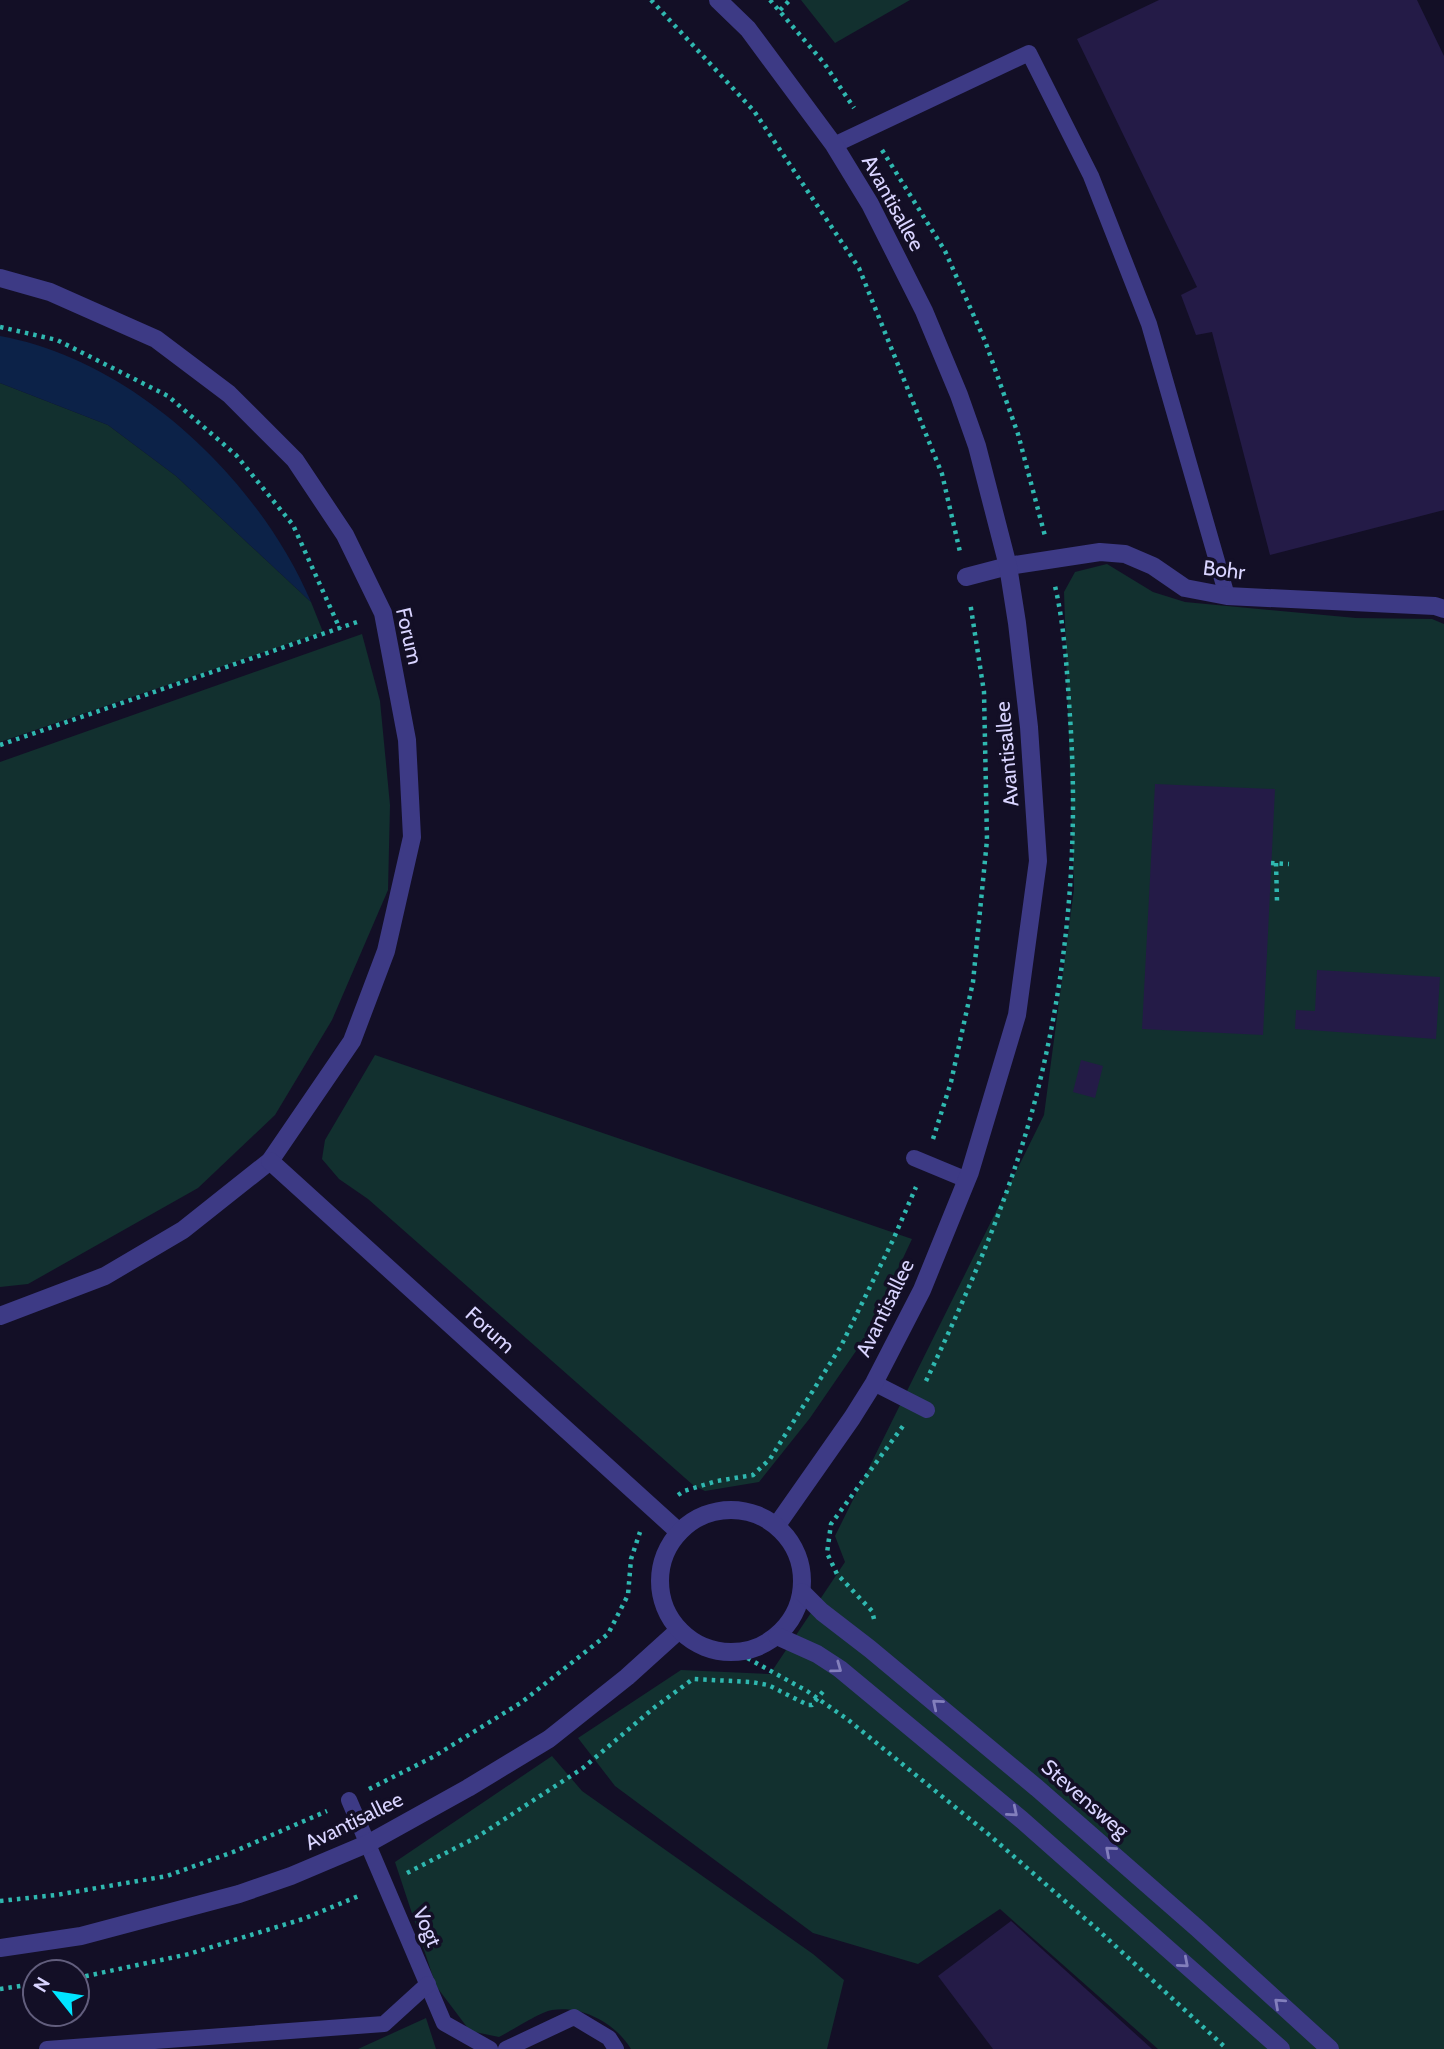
<svg xmlns="http://www.w3.org/2000/svg" width="1444" height="2049" viewBox="0 0 1444 2049" font-family="Cabin,sans-serif">
	<rect width="100%" height="100%" fill="#130f26"/>
	<!-- green -->
	<g fill="#12302f">
		<path d="M801 0H910L835 43Z"/>
		<path d="M0 383 108 425 176 476 311 602 323 632 0 742Z"/>
		<path d="M1107 564 1153 592 1185 602 1356 618 1432 619 1444 624V2049H1158L1000 1909 918 1964 813 1933 615 1786 578 1738 681 1670 770 1674 845 1562 835 1536 1044 1115 1074 889 1064 592 1075 572Z"/>
		<path d="M362 634 380 701 390 805 388 890 332 1020 275 1115 198 1188 28 1284 0 1287V762Z"/>
		<path d="M375 1055 912 1239 867 1335 810 1418 759 1482 705 1491 693 1485 368 1199 339 1179 322 1159 325 1140Z"/>
		<path d="M552 1756 582 1791 813 1954 844 1980 827 2049H631C616 2024 583 2005 552 2010 540 2012 511 2031 499 2037L470 2031 436 1986 395 1862Z"/>
		<path d="M426 2018 436 2049H358Z"/>
	</g>
	<!-- water -->
	<path fill="#0c2248" d="M0 336C134 360 259 480 311 602L176 476 108 425 0 383Z"/>
	<!-- building -->
	<g fill="#241b47">
		<path d="M1159 0H1417L1444 56V510L1270 555 1212 332 1196 335 1181 295 1197 287 1077 39Z"/>
		<path d="M1155 784 1275 789 1263 1035 1142 1029Z"/>
		<path d="M1317 970 1440 977 1436 1039 1295 1029 1296 1010 1315 1011Z"/>
		<path d="M1081 1060 1103 1066 1095 1098 1073 1092Z"/>
		<path d="M1011 1921 1152 2049H993L938 1976Z"/>
	</g>
	<g fill="none" stroke-linecap="round" stroke-linejoin="round">
		<!-- path -->
		<g stroke="#2fb8b0" stroke-width="4.5" stroke-dasharray="3.5 5" stroke-linecap="butt">
			<path d="M651 0 754 111 859 268 942 474 960 552"/>
			<path d="M770 0 824 63 854 108"/>
			<path d="M780 10 790 0"/>
			<path d="M882 150 945 251 985 341 1018 434 1045 536"/>
			<path d="M0 327 57 340 168 396 236 455 293 525 340 629"/>
			<path d="M0 745 360 621"/>
			<path d="M1271 863 1289 864"/>
			<path d="M1276 863 1277 901"/>
			<path d="M933 1139 951 1082 973 982 987 840 984 692 970 602"/>
			<path d="M926 1381C975 1278 1021 1171 1045 1059 1070 947 1078 831 1070 717 1067 673 1065 629 1055 586"/>
			<path d="M678 1495 684 1491 717 1481 753 1475 770 1459 841 1346 893 1240 916 1187"/>
			<path d="M874 1619 872 1611 837 1574 827 1553 831 1524 903 1426"/>
			<path d="M740 1654 807 1691 847 1719 987 1833 1097 1929 1227 2049"/>
			<path d="M369 1789 433 1757 522 1702 608 1634 628 1595 631 1559 640 1532"/>
			<path d="M407 1873 477 1837 583 1768 655 1707 693 1679 751 1682 768 1685 808 1705H812L825 1689"/>
			<path d="M0 1901 56 1895 167 1876 233 1852 327 1811"/>
			<path d="M77 1978 189 1954 303 1919 361 1895"/>
			<path d="M0 1989 35 1984"/>
		</g>
		<!-- service -->
		<g stroke="#3d3a85" stroke-width="16">
			<path d="M834 145 1029 53 1091 176 1149 324 1227 596"/>
			<path d="M914 1158 967 1180"/>
			<path d="M874 1383 927 1410"/>
			<path d="M349 1800 444 2023 490 2049"/>
			<path d="M47 2049 384 2024 428 1984"/>
			<path d="M506 2049 574 2017 609 2038 616 2049"/>
		</g>
		<!-- minor -->
		<g stroke="#3d3a85" stroke-width="18">
			<path d="M0 278 50 292 156 339 229 394 295 460 345 535 383 613 407 740 412 837 386 951 352 1041 270 1161 183 1230 105 1276 0 1316"/>
			<path d="M966 577 1008 566 1100 552 1125 554 1153 566 1185 588 1227 596 1435 606 1444 609"/>
			<path d="M270 1161 679 1532"/>
			<path d="M0 1948 81 1936 239 1894 291 1876 369 1843 468 1788 549 1739 627 1677 679 1630"/>
		</g>
		<!-- tertiary -->
		<g stroke="#3d3a85" stroke-width="18">
			<path d="M718 0 748 29 834 145 870 204 924 311 959 395 977 446 1008 566 1017 623 1029 727 1038 861 1017 1015 970 1172 922 1290 874 1383 852 1418 777 1525"/>
			<circle cx="731" cy="1581" r="71"/>
			<path d="M802 1592 822 1612 870 1649 1037 1788 1197 1928 1330 2049"/>
			<path d="M777 1636 817 1654 840 1669 1022 1820 1281 2049"/>
		</g>
	</g>
	<!-- one-way arrows -->
	<defs><path id="oneway-chevron" d="M-2-3.5L2.5 0L-2 3.5" fill="none" stroke-width="1.6" stroke-linecap="round" stroke-linejoin="round" transform="scale(1.75)"/></defs>
	<g stroke="#837fbc">
		<use href="#oneway-chevron" transform="translate(837 1668) rotate(36)"/>
		<use href="#oneway-chevron" transform="translate(937 1704) rotate(-140)"/>
		<use href="#oneway-chevron" transform="translate(1013 1812) rotate(40)"/>
		<use href="#oneway-chevron" transform="translate(1110 1851) rotate(-139)"/>
		<use href="#oneway-chevron" transform="translate(1184 1963) rotate(41)"/>
		<use href="#oneway-chevron" transform="translate(1279 2003) rotate(-138)"/>
	</g>
	<g text-anchor="middle" stroke-width="7" stroke-linejoin="round" paint-order="stroke">
		<!-- street labels -->
		<g font-size="21" fill="#d9d4ff" stroke="#130f26">
			<text transform="translate(893 203) rotate(61)" y="7">Avantisallee</text>
			<text transform="translate(1224 570) rotate(7)" y="7">Bohr</text>
			<text transform="translate(409 636) rotate(77)" y="7">Forum</text>
			<text transform="translate(1007 754) rotate(-95)" y="7">Avantisallee</text>
			<text transform="translate(885 1308) rotate(-64)" y="7">Avantisallee</text>
			<text transform="translate(490 1330) rotate(42)" y="7">Forum</text>
			<text transform="translate(1085 1799) rotate(41)" y="7">Stevensweg</text>
			<text transform="translate(354 1821) rotate(-26)" y="7">Avantisallee</text>
			<text transform="translate(427 1927) rotate(67)" y="7">Vogt</text>
		</g>
	</g>
	<!-- north arrow -->
	<g transform="translate(56 1993) rotate(300)"><circle r="33" fill="#130f26" stroke="#625e7d" stroke-width="2"/>
	<path d="M0-5L12 26L0 18L-12 26Z" fill="#00e5ff"/>
	<text y="-10" font-size="19" font-weight="bold" text-anchor="middle" fill="#d9d4ff">N</text>
	</g>
</svg>
